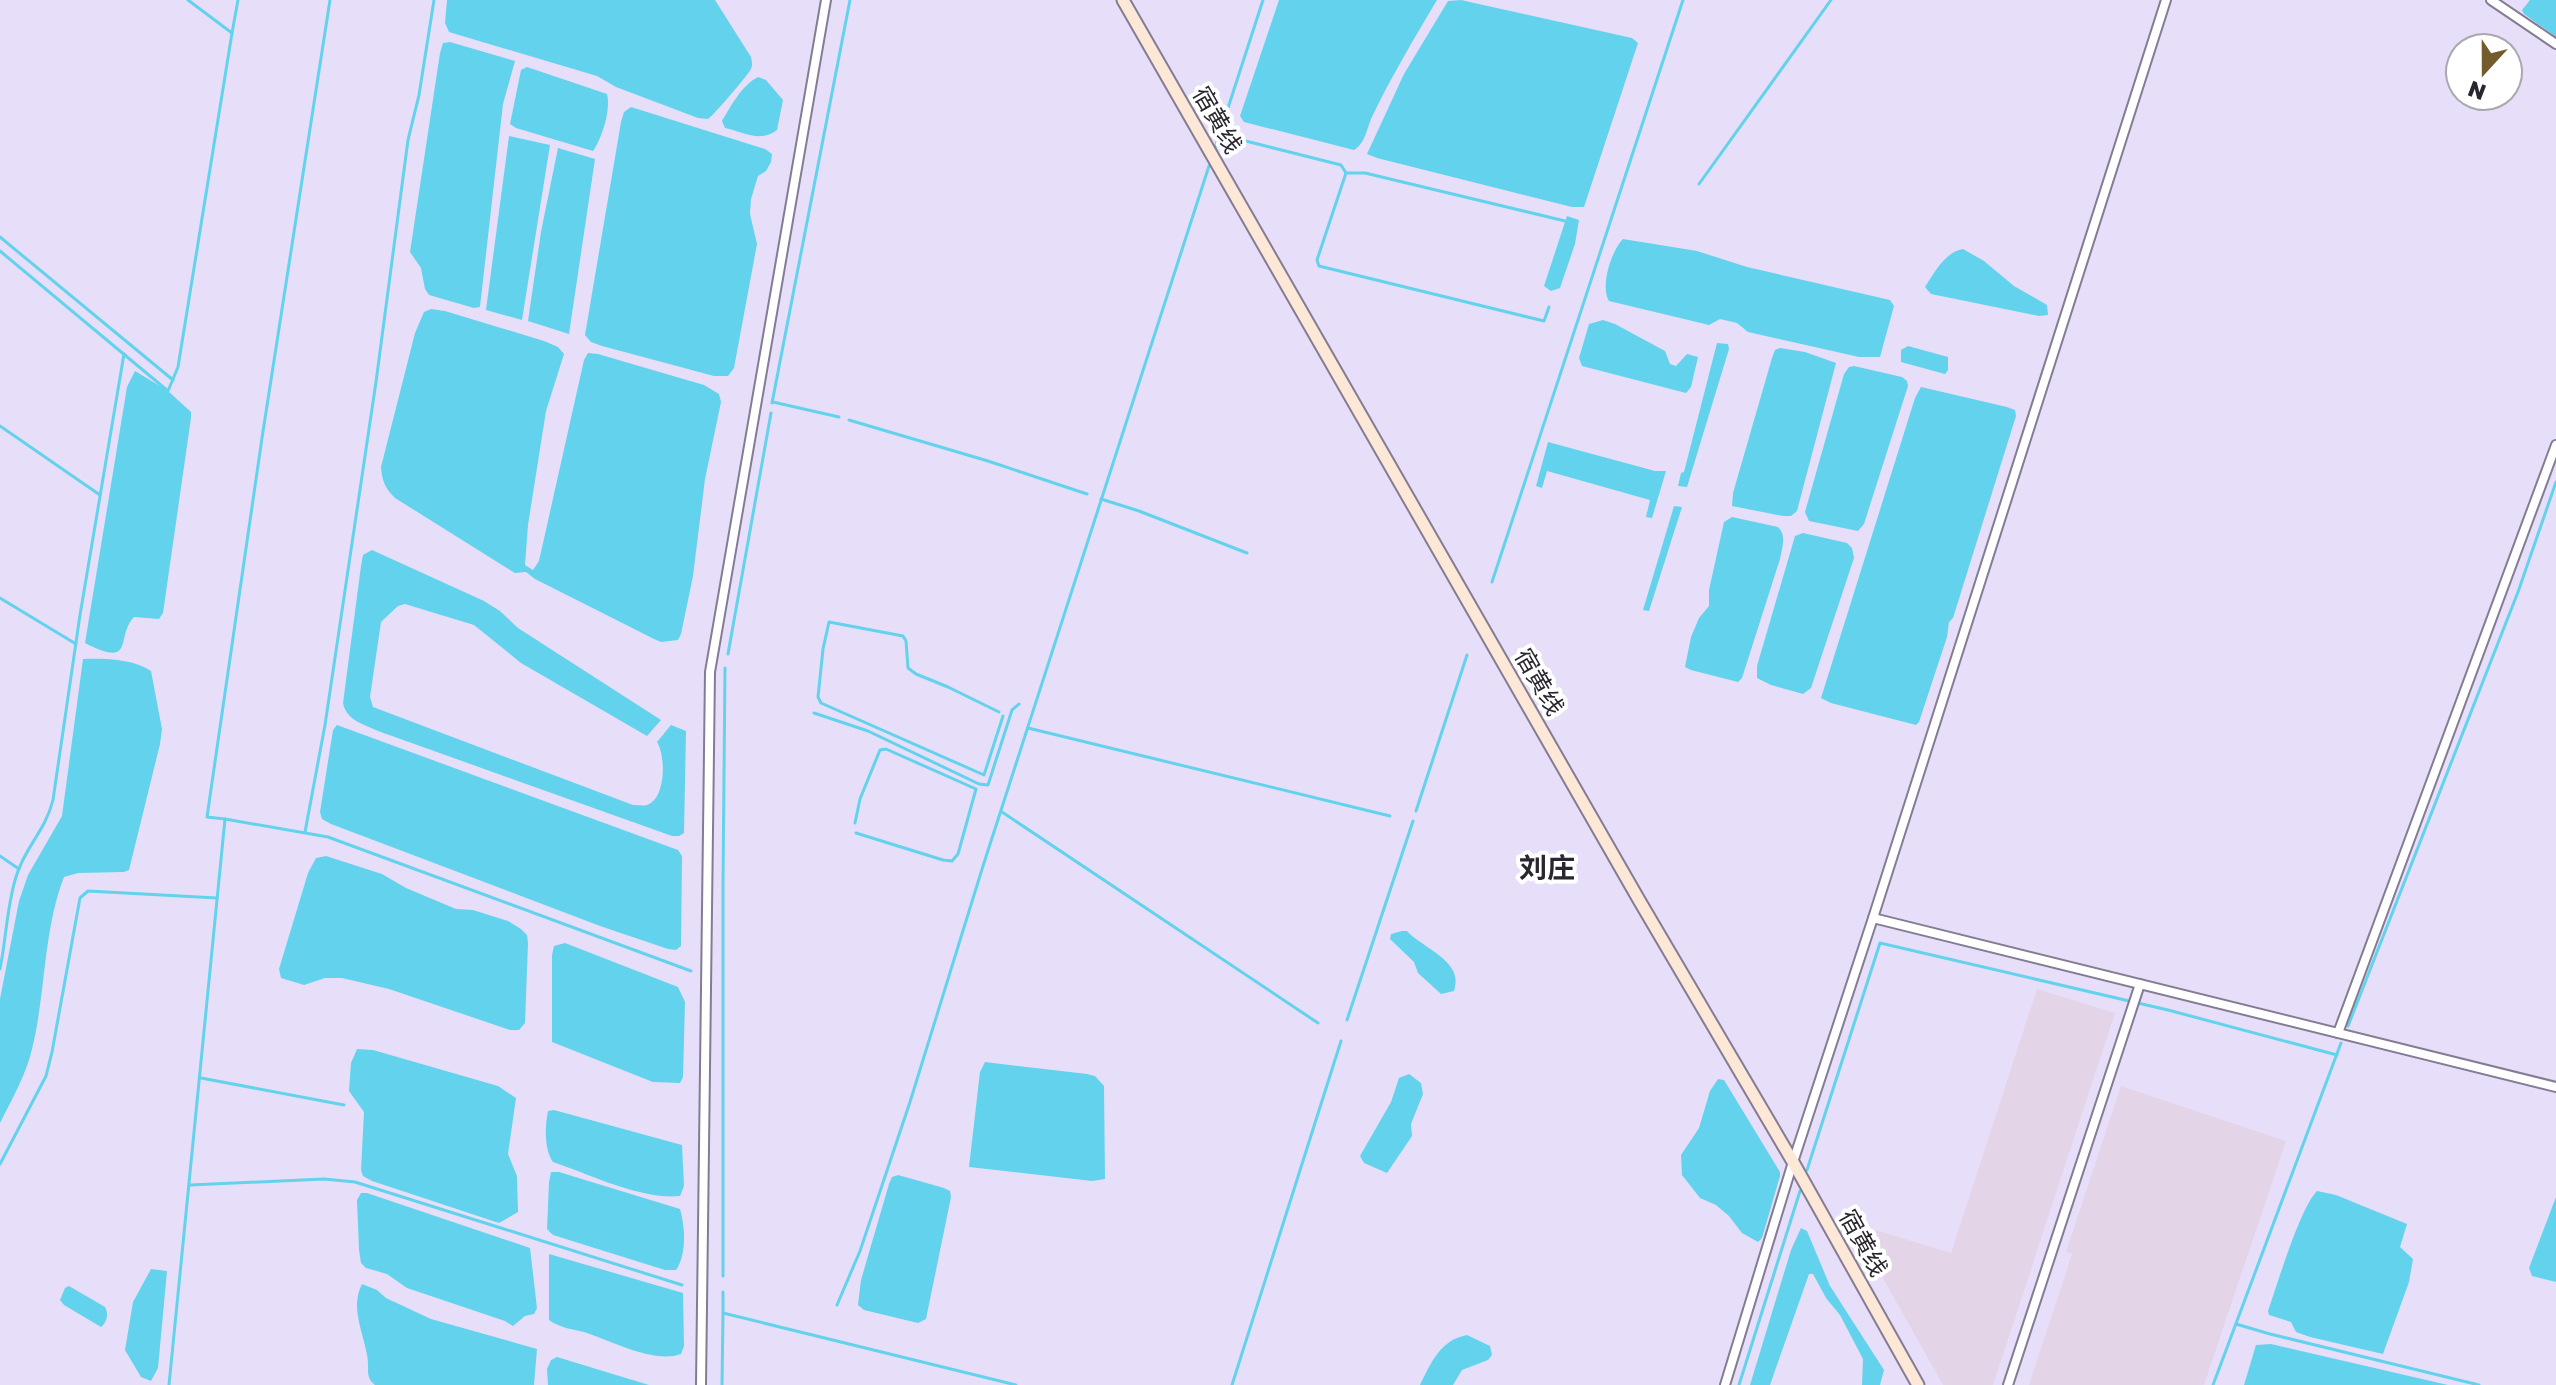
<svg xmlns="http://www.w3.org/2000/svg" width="2556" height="1385" viewBox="0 0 2556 1385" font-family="'Golos Text','Noto Sans SC',sans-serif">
	<rect width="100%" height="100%" fill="#e7dff9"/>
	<!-- industrial -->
	<g fill="#e3d4e7">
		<path d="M2037 989 2115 1013 1993 1385H1943L1852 1223 1951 1253Z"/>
		<path d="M2121 1086 2286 1141 2204 1385H2029L2072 1254 2066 1252Z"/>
	</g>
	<!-- water -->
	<g fill="#63d2ed">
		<path d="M447 0H715L751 57C752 63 753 63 751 69 748 75 714 115 708 119L698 118 616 87 597 76 449 32 445 23Z"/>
		<path d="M1279 0H1437C1414 39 1391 77 1372 117 1367 128 1365 144 1354 150L1244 122 1240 116Z"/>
		<path d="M1461 0 1632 38 1638 43 1584 207H1572L1377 158 1367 154 1404 74 1448 1Z"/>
		<path d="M2530 0H2556V37L2524 14 2522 10Z"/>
		<path d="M450 42 515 61 503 104 480 307 474 308 429 295 425 289 421 268 410 252 440 53 443 43Z"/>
		<path d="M527 67 607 94C611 110 602 138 593 151L516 128 510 124 521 70Z"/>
		<path d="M758 77 766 80 783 100 777 130C761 143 743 132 725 128L722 121C731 106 742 85 758 77Z"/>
		<path d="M631 107 765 149 772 154 771 162 766 171 758 176 751 199 750 214 757 244 734 368 728 376H714L602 346 591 342 585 335 621 122 624 112Z"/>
		<path d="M509 136 550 145 522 320 486 310Z"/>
		<path d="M558 148 595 159 569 334 528 321 541 232Z"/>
		<path d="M1567 216 1579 220 1575 244 1560 288 1551 291 1544 286Z"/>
		<path d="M1623 239 1697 251 1747 267 1890 300 1894 306 1880 357H1859L1748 332 1737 323 1720 319 1709 325 1609 301C1600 287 1611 251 1623 239Z"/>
		<path d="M1963 249 1984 261 2014 286 2047 305 2048 315 2039 316 1931 294 1925 287C1934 273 1945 252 1963 249Z"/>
		<path d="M431 309 445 311 544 341 558 347 564 354 546 411 528 525 525 565 533 570 539 561 584 360 588 353 598 354 704 385 719 394 721 402 705 479 693 576 681 634 678 640 661 642 654 639 535 579 526 572 515 573 395 498C385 488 382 481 381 467L415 333 424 312Z"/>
		<path d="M1603 320 1615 324 1665 351 1670 364 1676 366 1687 354 1698 357 1691 387 1686 393 1582 366 1579 358 1589 324Z"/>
		<path d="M1717 343 1728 344 1729 349 1687 487 1678 486 1681 473 1684 472Z"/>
		<path d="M1908 346 1948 357V370L1945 374 1901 362V350Z"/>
		<path d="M1780 348 1805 352 1836 363 1797 511 1791 516H1783L1732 506 1733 493 1772 358 1775 350Z"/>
		<path d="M1854 366 1902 377 1907 381 1908 386 1864 524 1858 531 1809 521 1805 512 1844 374 1849 367Z"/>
		<path d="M135 371 168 391 191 412V418L163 613 159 619 134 617C115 637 136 669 85 643L127 387Z"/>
		<path d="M1921 387 2007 407 2015 410 2016 416 1953 618 1949 622 1947 637 1919 722 1916 725 1831 703 1821 698 1915 398Z"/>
		<path d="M1548 442 1655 471H1666L1652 518 1646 517 1650 500 1547 471 1542 488 1536 486Z"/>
		<path d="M1674 506 1682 507 1649 611 1643 610Z"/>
		<path d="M1732 517 1778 527C1787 536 1782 547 1780 559L1742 678 1738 682 1691 670 1685 667 1691 637 1699 618 1709 606V590L1724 522Z"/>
		<path d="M1803 533 1847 543 1852 548 1854 558 1811 688 1803 694 1771 685 1757 678V666L1795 536Z"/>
		<path d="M372 550 484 601 500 611 518 628 661 720 647 736 521 663 474 625 405 604 398 606 381 622 370 697 373 707 633 805C636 805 645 806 647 805 666 799 666 756 657 742L671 725 686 731 684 833 679 836H672L378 731C363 724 346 720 343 703L361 566 363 555Z"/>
		<path d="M83 659C104 658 134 659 151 671L162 729 160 744 129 870 124 872 78 873 64 877C43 931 46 993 32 1049 26 1075 12 1099 0 1123V999L19 901 28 875 62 816Z"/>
		<path d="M337 725 678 850 682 856 681 946 676 950 668 949 600 926 331 824 322 819 320 812 333 730Z"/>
		<path d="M326 856 382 874 406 888 456 909 473 910 508 921 521 929 527 935 528 943 525 1023 519 1030H510L389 989 342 978H325L304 985 281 978 279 969 308 873 316 858Z"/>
		<path d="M1402 931H1407C1422 948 1465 961 1454 991L1441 994 1418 973 1414 962 1390 939 1391 934Z"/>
		<path d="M565 943 678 987 685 1002 683 1077 680 1083 653 1082 552 1042V955L554 946Z"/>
		<path d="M357 1049 373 1050 498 1086 516 1098 508 1154 517 1176 518 1212 499 1223 372 1181 363 1176 361 1170 364 1112 349 1091 351 1063Z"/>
		<path d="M985 1062 1087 1074 1095 1076 1104 1086 1105 1179 1092 1181 969 1167 980 1072Z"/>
		<path d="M1409 1074 1421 1083 1423 1094 1411 1124 1412 1136 1387 1173 1364 1163 1360 1156 1391 1102 1399 1078Z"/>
		<path d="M1718 1079 1724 1080 1780 1172V1176L1762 1238 1758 1242 1742 1233 1729 1216 1716 1205 1700 1198 1682 1175 1681 1155 1699 1128 1710 1091Z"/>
		<path d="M554 1110 682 1145 684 1186 680 1196C641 1200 589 1174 553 1162 544 1149 545 1126 548 1111Z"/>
		<path d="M551 1172H559L680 1209C685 1227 687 1254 676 1270H665L553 1235 547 1229 549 1182Z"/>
		<path d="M898 1175 944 1188 950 1191 951 1197 926 1319 918 1323 864 1310 858 1305 861 1280 889 1184 892 1177Z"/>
		<path d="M2317 1191 2336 1195 2407 1224 2400 1247 2413 1259 2409 1282 2383 1354 2310 1337 2296 1332 2291 1322 2269 1315 2268 1311C2277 1285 2300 1208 2317 1191Z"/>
		<path d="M361 1193H367L530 1248 537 1308 534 1314 525 1316 513 1326 505 1321 407 1288 387 1274 366 1268 361 1263 359 1250 357 1200Z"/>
		<path d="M2556 1197V1282L2532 1276 2529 1268Z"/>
		<path d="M1801 1228 1807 1231 1830 1286 1884 1370 1880 1385H1862L1863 1359 1840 1315 1826 1298 1813 1274H1809L1770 1385H1750L1791 1250Z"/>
		<path d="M549 1254 683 1293 684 1346 681 1354C654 1364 612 1341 584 1332 572 1329 560 1328 549 1320Z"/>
		<path d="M151 1269 167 1271 158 1368 151 1381 141 1377 125 1350 133 1302Z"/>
		<path d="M362 1284 377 1290 386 1298 431 1319 537 1349 534 1385H375C364 1377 370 1367 367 1355 363 1332 350 1307 362 1284Z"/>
		<path d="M69 1286 105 1307C109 1314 107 1322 101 1327L64 1305 60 1300 65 1288Z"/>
		<path d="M1467 1335 1490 1346 1492 1355 1488 1360 1462 1370 1453 1385H1420C1431 1363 1440 1340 1467 1335Z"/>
		<path d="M2271 1344 2448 1385H2244L2256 1345Z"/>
		<path d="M557 1357 649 1385H548L547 1369 551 1360Z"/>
	</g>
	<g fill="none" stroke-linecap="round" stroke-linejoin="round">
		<!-- stream -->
		<g stroke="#63d2ed" stroke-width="3">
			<path d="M232 33 238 0"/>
			<path d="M1222 135 1341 165 1346 173"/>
			<path d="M1215 148 1263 0"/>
			<path d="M1699 184 1831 0"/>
			<path d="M0 237 173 380"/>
			<path d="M0 251 168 391 178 367 232 33 188 0"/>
			<path d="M1549 307 1544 321 1319 266 1317 260 1346 173H1365L1565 221"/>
			<path d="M773 402 839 417"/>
			<path d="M772 403 850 0"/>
			<path d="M849 420 988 461 1087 494"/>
			<path d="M0 426 100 495"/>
			<path d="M1101 499 1139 511 1247 553"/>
			<path d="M1492 582 1683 0"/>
			<path d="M0 598 76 644"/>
			<path d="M728 654 771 413"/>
			<path d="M999 712 948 687 916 674 908 668 906 641 903 636 829 622 823 649 818 697 821 703 984 775 1003 716"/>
			<path d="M814 713 868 731 979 784 988 785 1012 710 1019 704"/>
			<path d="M1028 728 1390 816"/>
			<path d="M1416 811 1467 655"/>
			<path d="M1002 812 1318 1023"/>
			<path d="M225 819 207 817 262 438 330 0"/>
			<path d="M855 823 860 799 880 750 886 749 976 789 958 854 952 861 943 860 856 833"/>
			<path d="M305 832 325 725 376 382 408 140 419 95 434 0"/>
			<path d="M0 856 19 869"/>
			<path d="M0 969C6 940 7 905 16 877 24 848 45 832 53 800L80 615 124 354"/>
			<path d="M1347 1020 1413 821"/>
			<path d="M2348 1026 2518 592 2556 482"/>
			<path d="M201 1078 344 1105"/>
			<path d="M0 1164 46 1076 52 1052 80 898 88 891 217 898"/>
			<path d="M1807 1170 1880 943 2168 1010 2337 1055"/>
			<path d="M190 1185 324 1179 355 1182 682 1285"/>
			<path d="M723 1276V884L725 668"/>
			<path d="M837 1305 860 1251 910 1102 983 866 1209 166"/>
			<path d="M723 1313V1292"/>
			<path d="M2236 1324 2270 1334 2479 1385"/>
			<path d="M169 1385 225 819 328 837 691 971"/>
			<path d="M722 1385 723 1313 1016 1385"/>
			<path d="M1232 1385 1341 1041"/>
			<path d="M1739 1385 1800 1191"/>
			<path d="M2213 1385 2341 1043"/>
		</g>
		<defs>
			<g id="street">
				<path d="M2491 0 2556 44"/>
				<path d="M1873 918 2166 0"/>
				<path d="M2338 1033 2556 445"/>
				<path d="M701 1385 710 672 826 0"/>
				<path d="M1725 1385 1793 1162 1873 918 2556 1087"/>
				<path d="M2008 1385 2140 984"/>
			</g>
			<path id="secondary" d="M1123 0 1639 900 1793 1162 1918 1385"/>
		</defs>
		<!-- street casing -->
		<use href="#street" stroke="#837c93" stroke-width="12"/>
		<!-- secondary casing -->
		<use href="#secondary" stroke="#837c93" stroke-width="15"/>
		<!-- street -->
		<use href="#street" stroke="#fff" stroke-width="8"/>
		<!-- secondary -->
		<use href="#secondary" stroke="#fde7d6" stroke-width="11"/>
	</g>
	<g text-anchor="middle" stroke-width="8" stroke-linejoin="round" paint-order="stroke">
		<!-- street labels -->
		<g font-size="24" fill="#29262f" stroke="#fff">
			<text transform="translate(1217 120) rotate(60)" y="8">宿黄线</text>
			<text transform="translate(1539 682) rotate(60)" y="8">宿黄线</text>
			<text transform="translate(1863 1243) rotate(61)" y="8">宿黄线</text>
		</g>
		<!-- quarter labels -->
		<g font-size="28" font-weight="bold" fill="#29262f" stroke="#fff">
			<text x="1547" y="878">刘庄</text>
		</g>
	</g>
	<!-- north arrow -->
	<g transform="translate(2484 72) rotate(201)"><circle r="38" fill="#ffffff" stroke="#a9a8ac" stroke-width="2"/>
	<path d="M0-6L14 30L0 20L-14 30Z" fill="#735b2b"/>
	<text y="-12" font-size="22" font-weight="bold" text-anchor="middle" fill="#29262f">N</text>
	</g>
</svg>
